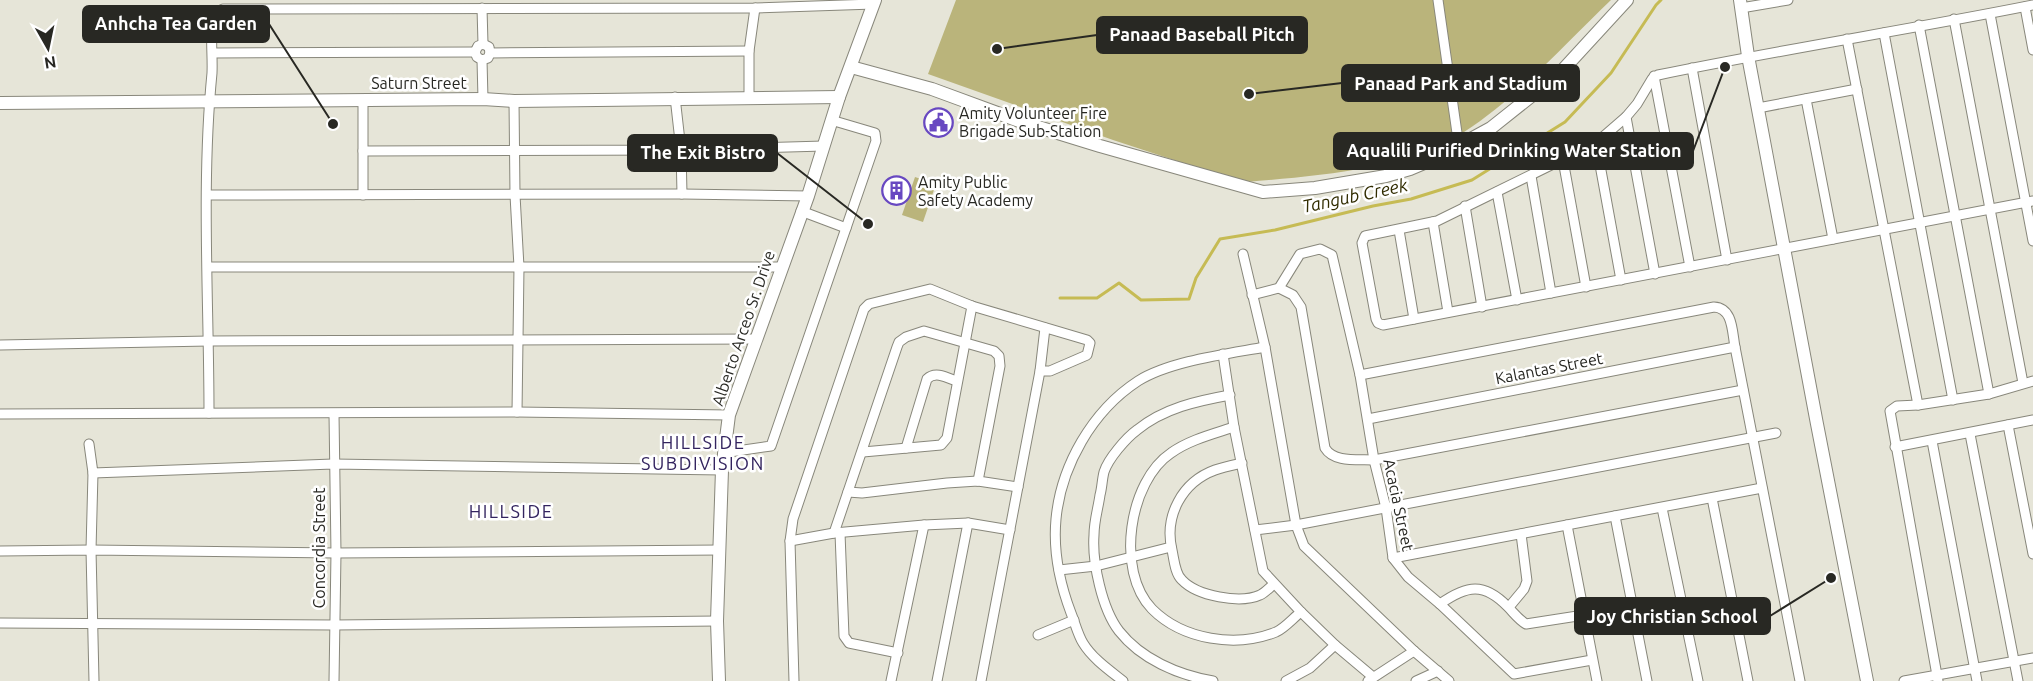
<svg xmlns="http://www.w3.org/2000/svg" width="2033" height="681" viewBox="0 0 2033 681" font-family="Ubuntu,sans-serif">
	<rect width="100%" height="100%" fill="#e6e5d8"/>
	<!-- green -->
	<g fill="#bab47b">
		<path d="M956 0H1611C1566 43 1517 98 1464 132 1406 170 1314 176 1247 182L1235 180 1113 140 928 74Z"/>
		<path d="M915 177 936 184 923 222 902 215Z"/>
	</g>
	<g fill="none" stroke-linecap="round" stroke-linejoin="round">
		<!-- stream -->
		<path stroke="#c6bb54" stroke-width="3" d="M1060 298H1097L1119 283 1141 300 1189 299 1196 278 1220 239 1275 230 1373 206 1411 199 1472 180 1565 122 1611 73 1656 5 1661 0"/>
		<defs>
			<g id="minor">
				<path d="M1438 0 1459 147"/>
				<path d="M2033 5C1908 30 1783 49 1658 75L1652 79 1637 104 1626 117 1596 143 1437 221 1365 236 1362 243 1376 319 1378 323 1383 325 2033 201"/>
				<path d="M2025 7 2033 50"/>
				<path d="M482 8 483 44"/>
				<path d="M1741 8 1788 0"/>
				<path d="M1990 14 2033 241"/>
				<path d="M1954 19 2023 383"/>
				<path d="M1919 25 1989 394"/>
				<path d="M1884 33 1953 400"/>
				<path d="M1847 39 1918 405"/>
				<path d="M213 53 475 52"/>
				<path d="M490 53 749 51"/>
				<path d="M482 60 488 58 490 53 489 47 483 44 478 46 475 52 477 57 482 60 483 99"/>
				<path d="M1692 68 1727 260"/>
				<path d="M1654 76 1690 267"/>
				<path d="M675 97 681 150 682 194"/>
				<path d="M749 98V51L755 8"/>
				<path d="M1806 99 1833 239"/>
				<path d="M363 100V195"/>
				<path d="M514 101 515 195 519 267 517 412"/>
				<path d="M1758 108 1857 89"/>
				<path d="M1626 117 1655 274"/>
				<path d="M1596 143 1621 280"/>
				<path d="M363 151 681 150 824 146"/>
				<path d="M1563 160 1586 287"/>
				<path d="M1531 176 1551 293"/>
				<path d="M1497 192 1517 300"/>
				<path d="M207 195 682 194 808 196"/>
				<path d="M1465 206 1482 307"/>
				<path d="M801 211 846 228"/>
				<path d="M1433 222 1448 312"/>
				<path d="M1399 230 1414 319"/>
				<path d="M1243 254 1265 347 1296 525 1304 546 1414 651 1449 681"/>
				<path d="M208 267H782"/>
				<path d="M1279 288 1293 295 1301 307 1325 448C1334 463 1358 459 1374 460L1743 390"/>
				<path d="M1252 295 1279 288 1300 254 1320 249 1332 255 1360 375 1374 460 1386 508 1393 558 1408 577 1440 604 1514 674 1592 660"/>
				<path d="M0 345 209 341 757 339"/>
				<path d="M1223 354 1234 427 1263 571 1301 612 1335 645 1373 677"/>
				<path d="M1360 375 1714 307C1733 308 1732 331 1735 347L1800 681"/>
				<path d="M209 413C209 300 201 186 212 73 213 53 209 33 215 14L223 9 755 8 874 4"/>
				<path d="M0 414 517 412 729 415"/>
				<path d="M334 414 336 553 334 681"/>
				<path d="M1368 419 1735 347"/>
				<path d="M2008 425 2033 554"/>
				<path d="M1234 427C1213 434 1189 440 1171 453 1129 481 1115 571 1152 609 1183 640 1236 648 1276 632 1285 628 1293 618 1301 612"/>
				<path d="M1970 434 2018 681"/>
				<path d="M1932 441 1977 681"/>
				<path d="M89 444 93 473 333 464 722 470"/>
				<path d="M1895 447 2033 420"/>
				<path d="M906 448 927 379C935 371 946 377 956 381"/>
				<path d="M863 452 941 445 947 438 972 306"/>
				<path d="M723 453 771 446 876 141 875 133 831 120"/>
				<path d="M1242 463C1233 465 1223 467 1215 470 1182 482 1164 516 1172 550 1174 559 1175 574 1182 580 1197 596 1240 604 1260 595 1265 593 1270 587 1274 584"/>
				<path d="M93 473 91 550 94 681"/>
				<path d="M848 492 862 493 947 483 978 481 1018 487"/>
				<path d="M1712 498 1748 681"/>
				<path d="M1662 508 1698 681"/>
				<path d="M1615 516 1647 681"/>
				<path d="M1567 525 1597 681"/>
				<path d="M1255 530 1296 525 1776 433"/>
				<path d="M834 533 897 347 899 342 906 337 924 331 994 351 999 356 1000 366 978 481"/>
				<path d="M840 533 844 636 849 643 898 653"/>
				<path d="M790 541 834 533 924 525 968 523 1010 530"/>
				<path d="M0 551 91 550 336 553 720 550"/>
				<path d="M1393 558 1762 488"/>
				<path d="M1059 570 1096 566 1171 547"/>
				<path d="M1440 604C1467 585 1484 582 1508 607 1514 613 1518 619 1526 624L1584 615"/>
				<path d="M1509 607 1524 589 1527 581 1521 534"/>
				<path d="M0 623 334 625 717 621"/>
				<path d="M1038 635 1074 620"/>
				<path d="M794 681 790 541 793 519 864 309 869 304 877 302 930 289 972 306 1087 340 1090 343 1087 355 1050 371H1040"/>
				<path d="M891 681 924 525"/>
				<path d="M937 681 968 523"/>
				<path d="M981 681 1040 371 1045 328"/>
				<path d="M1123 681C1109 670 1092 658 1083 643 1078 635 1075 623 1071 613 1060 584 1053 551 1056 519 1061 466 1092 411 1138 381 1170 361 1227 354 1265 347"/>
				<path d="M1213 681C1178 675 1141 659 1119 631 1102 609 1092 562 1094 535 1094 521 1098 509 1100 495 1102 488 1102 480 1104 472 1108 459 1126 438 1137 430 1164 408 1197 401 1230 395"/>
				<path d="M1286 681 1310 668 1335 645"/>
				<path d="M1368 681 1414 651"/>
				<path d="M1416 681 1438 671"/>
				<path d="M1904 681 2033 658"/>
				<path d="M1938 681 1890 411 1897 406 1918 405 1989 394 2033 381"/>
			</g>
			<g id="tertiary">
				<path d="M1740 0 1748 56 1817 424 1867 681"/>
				<path d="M851 67 932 89 1022 122 1100 146 1263 192 1315 188 1386 176 1410 169 1436 158 1491 128 1559 74 1627 0"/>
				<path d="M0 103 483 99 514 101 839 97"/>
				<path d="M719 681 717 621 722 470 729 415 808 196 839 97 875 0"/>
			</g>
		</defs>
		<!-- minor casing -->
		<use href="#minor" stroke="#88877b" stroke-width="11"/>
		<!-- tertiary casing -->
		<use href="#tertiary" stroke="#88877b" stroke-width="14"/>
		<!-- minor -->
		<use href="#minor" stroke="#fff" stroke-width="9"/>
		<!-- tertiary -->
		<use href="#tertiary" stroke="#fff" stroke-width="12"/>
	</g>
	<!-- icons -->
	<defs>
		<symbol id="civic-ring" viewBox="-11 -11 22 22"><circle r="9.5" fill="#fff" stroke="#6848c1" stroke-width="1.5"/><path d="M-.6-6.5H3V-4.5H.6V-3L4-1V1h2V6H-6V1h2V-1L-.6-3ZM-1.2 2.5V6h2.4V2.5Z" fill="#6848c1"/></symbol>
		<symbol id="building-ring" viewBox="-11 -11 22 22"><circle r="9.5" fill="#fff" stroke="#6848c1" stroke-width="1.5"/><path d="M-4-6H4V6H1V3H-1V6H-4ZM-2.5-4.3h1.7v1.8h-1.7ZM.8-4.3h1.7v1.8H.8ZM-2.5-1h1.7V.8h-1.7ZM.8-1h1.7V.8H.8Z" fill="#6848c1"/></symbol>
	</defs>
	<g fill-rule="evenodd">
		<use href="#civic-ring" x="922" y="106" width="33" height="33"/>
		<use href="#building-ring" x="880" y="174" width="33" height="33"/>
	</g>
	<g text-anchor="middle" stroke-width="5" stroke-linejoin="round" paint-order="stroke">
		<!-- street labels -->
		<g font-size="16" fill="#282823" stroke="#fff">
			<text x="419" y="89">Saturn Street</text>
			<text transform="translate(743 328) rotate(-71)" y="6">Alberto Arceo Sr. Drive</text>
			<text transform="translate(1549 368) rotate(-11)" y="6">Kalantas Street</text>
			<text transform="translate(1399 505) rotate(78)" y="6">Acacia Street</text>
			<text transform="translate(319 548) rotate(-90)" y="6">Concordia Street</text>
		</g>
		<!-- poi labels -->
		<g font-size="16" fill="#282823" stroke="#fff" text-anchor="start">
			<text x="959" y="119">Amity Volunteer Fire<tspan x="959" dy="18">Brigade Sub-Station</tspan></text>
			<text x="918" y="188">Amity Public<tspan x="918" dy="18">Safety Academy</tspan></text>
		</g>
		<!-- water labels -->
		<g font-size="18" font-style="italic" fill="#312c00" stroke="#fff">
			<text transform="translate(1355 196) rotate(-12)" y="6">Tangub Creek</text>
		</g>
		<!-- neighbourhood labels -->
		<g font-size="18" letter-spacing="1.5" fill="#33245f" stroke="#fff">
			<text x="703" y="449">HILLSIDE<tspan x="703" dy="21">SUBDIVISION</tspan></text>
			<text x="511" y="518">HILLSIDE</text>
		</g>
	</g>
	<!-- callouts -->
	<path fill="none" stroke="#282823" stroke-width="2" d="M333 124L269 24M997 49L1097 35M1249 94L1342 83M1725 67L1693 151M868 224L777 153M1831 578L1770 616"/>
	<g fill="#282823" stroke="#fff" stroke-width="2">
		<circle cx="333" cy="124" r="6"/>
		<circle cx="997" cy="49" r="6"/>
		<circle cx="1249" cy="94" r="6"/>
		<circle cx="1725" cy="67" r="6"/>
		<circle cx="868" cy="224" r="6"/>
		<circle cx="1831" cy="578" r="6"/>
	</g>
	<g fill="#282823" stroke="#282823" stroke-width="2">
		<rect x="83" y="6" width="186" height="36" rx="6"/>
		<rect x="1097" y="17" width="210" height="36" rx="6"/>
		<rect x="1342" y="65" width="237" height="36" rx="6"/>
		<rect x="1334" y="133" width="359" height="36" rx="6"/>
		<rect x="628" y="135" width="149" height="36" rx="6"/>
		<rect x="1575" y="598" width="195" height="36" rx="6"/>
	</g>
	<g font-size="18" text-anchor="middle" font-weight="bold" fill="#fff">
		<text x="176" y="30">Anhcha Tea Garden</text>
		<text x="1202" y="41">Panaad Baseball Pitch</text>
		<text x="1461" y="90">Panaad Park and Stadium</text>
		<text x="1514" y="157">Aqualili Purified Drinking Water Station</text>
		<text x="703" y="159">The Exit Bistro</text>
		<text x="1672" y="623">Joy Christian School</text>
	</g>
	<!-- north arrow -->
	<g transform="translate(48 48) rotate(171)" stroke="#ffffff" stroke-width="4.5" paint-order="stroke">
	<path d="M0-4.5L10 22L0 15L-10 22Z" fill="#282823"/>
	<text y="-9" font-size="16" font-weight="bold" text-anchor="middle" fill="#282823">N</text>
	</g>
</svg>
